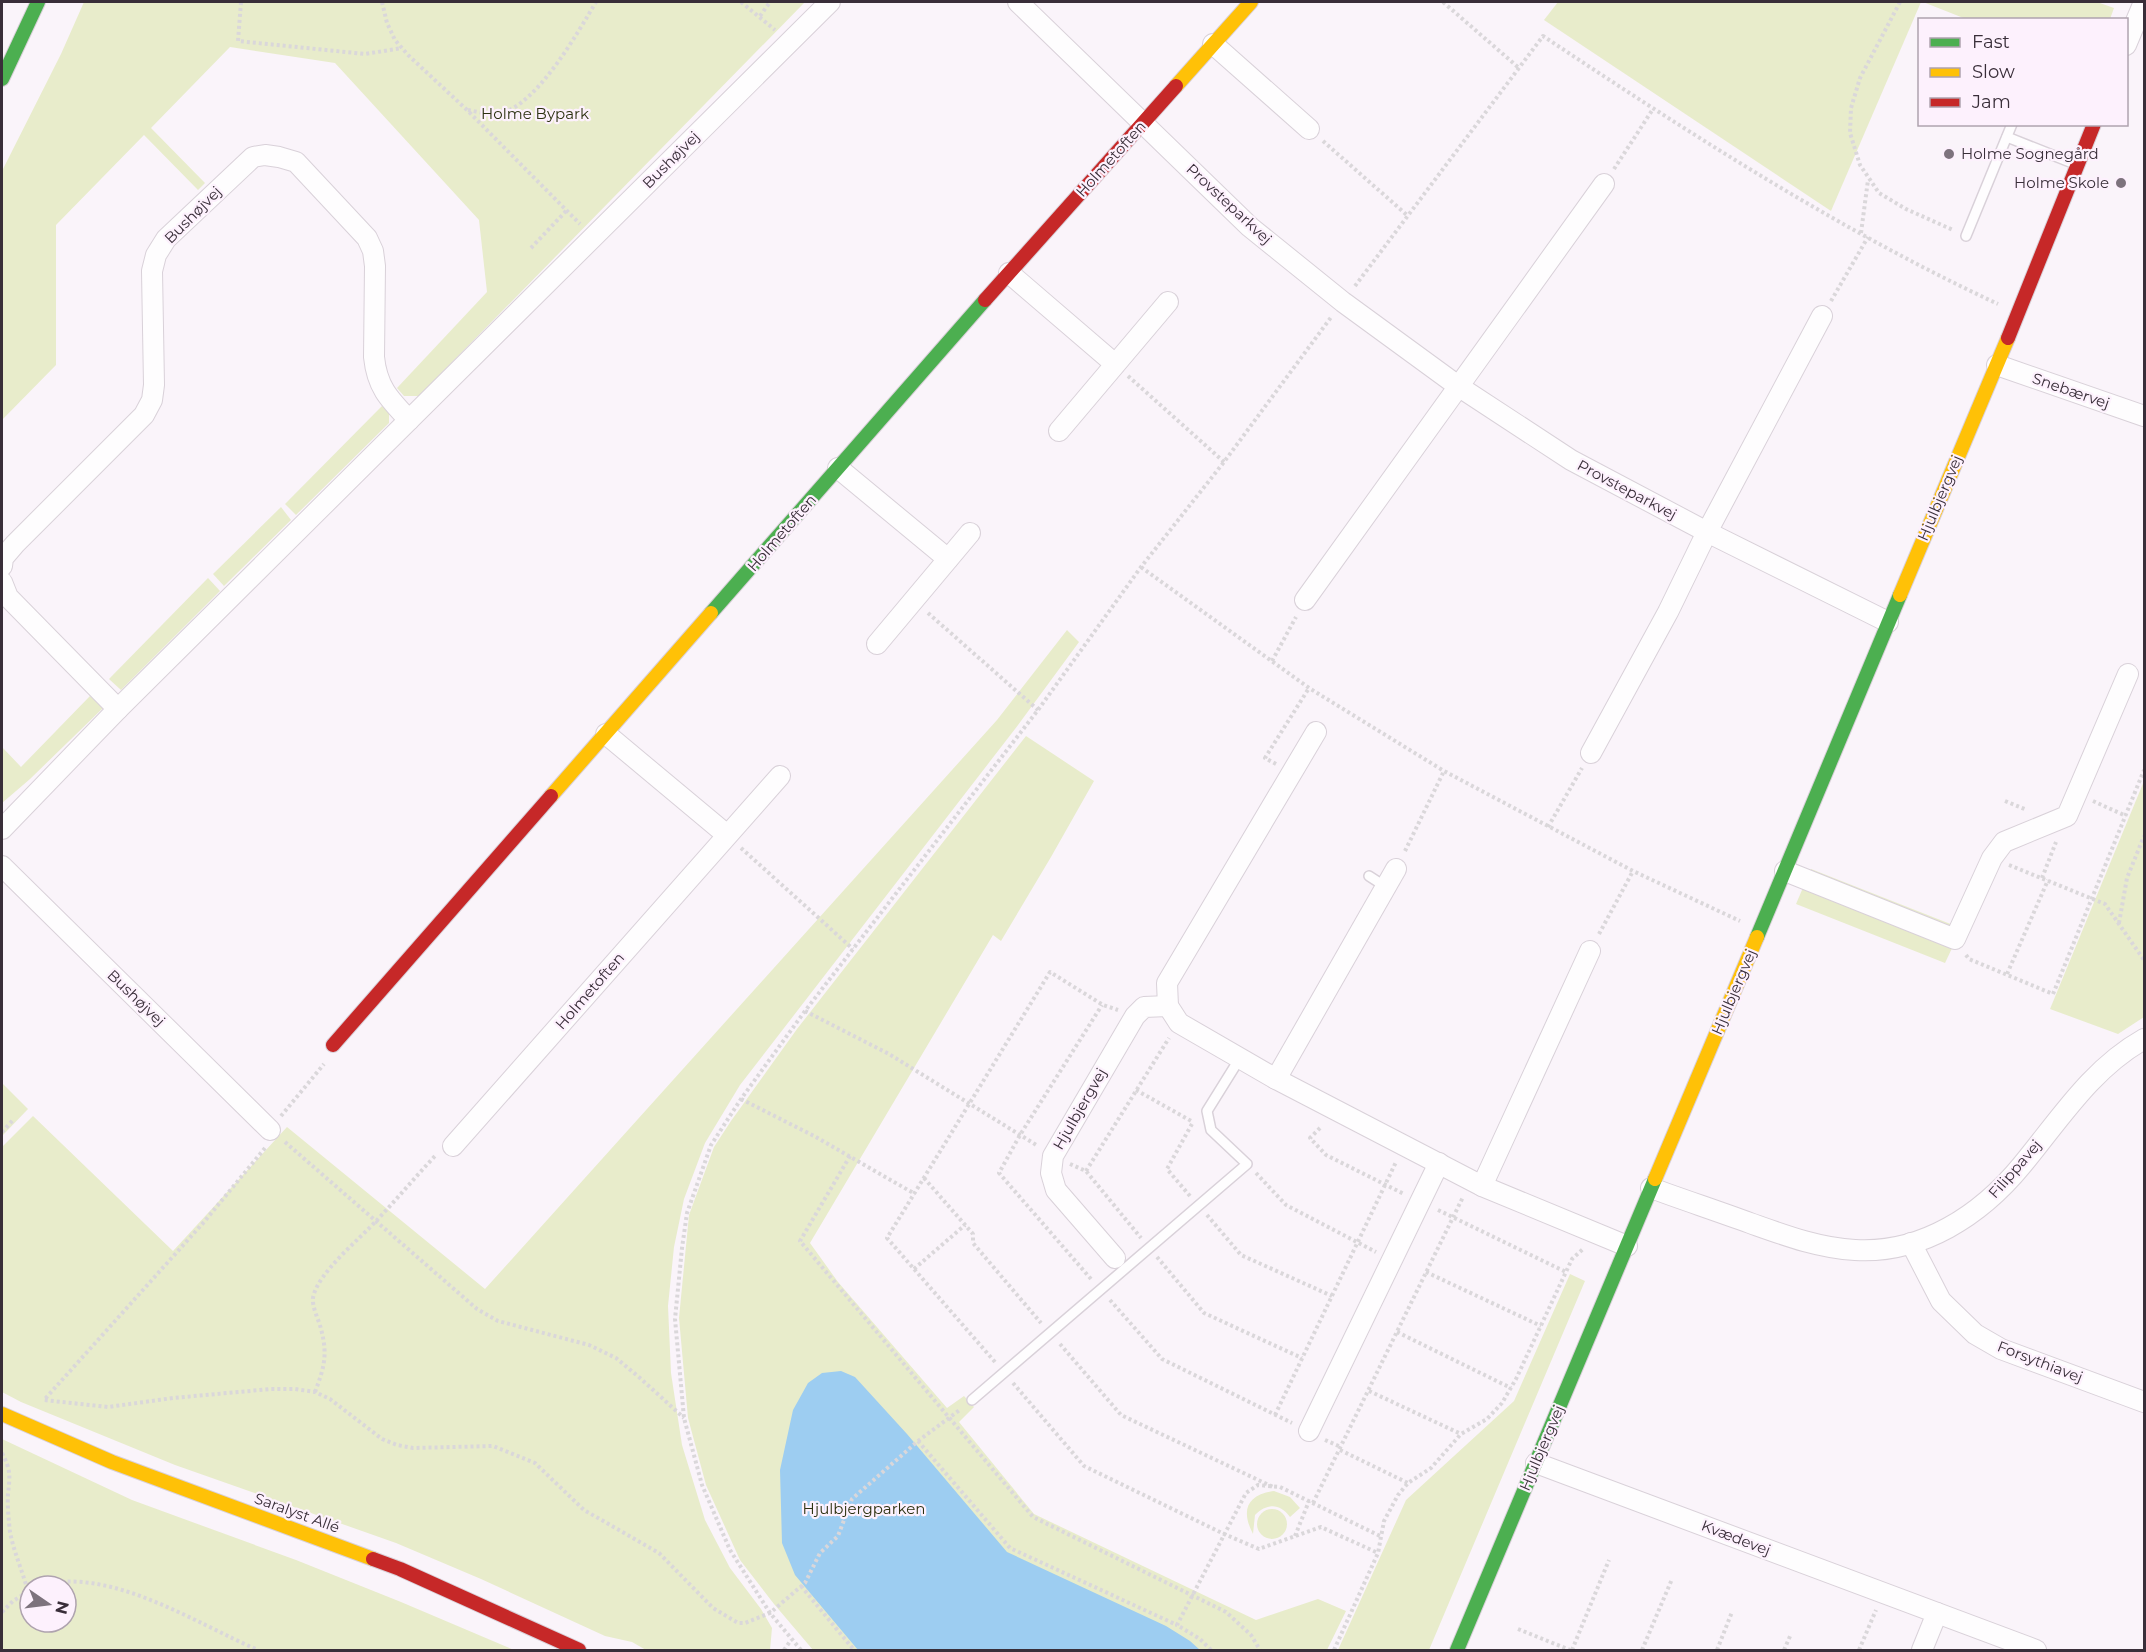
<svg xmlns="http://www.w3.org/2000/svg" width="2146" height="1652" viewBox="0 0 2146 1652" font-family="Montserrat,sans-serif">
	<rect width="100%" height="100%" fill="#faf4fa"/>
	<!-- green -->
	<g fill="#e8eccb" fill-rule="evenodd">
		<path d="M84 2H805L419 396H404L397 388 487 292 479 220 335 63 230 47 151 128 205 183 198 190 144 135 56 225V365L2 420V171L61 54Z"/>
		<path d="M1558 2H1921L1831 211 1544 20Z"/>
		<path d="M1923 2H2097L2114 8 2110 19H1966Z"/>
		<path d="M382 406 389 412V423L296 515 285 504Z"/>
		<path d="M281 507 291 520 224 586 213 574Z"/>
		<path d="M208 578 220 591 121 690 109 679Z"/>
		<path d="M1067 630 1079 642 1015 729 740 1085 705 1143 684 1199 674 1247 668 1306 671 1373 682 1445 705 1520 730 1568 761 1609 772 1628 770 1650H646L632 1642 605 1636 481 1579 396 1543 175 1465 21 1402 2 1392V1147L33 1116 173 1251 287 1127 485 1289 997 720Z"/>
		<path d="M90 696 104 707 30 779 2 803V747L21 767Z"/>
		<path d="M1026 736 1094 781 1051 857 1001 941 993 935 810 1243 838 1282 947 1408 964 1396 974 1407 959 1422 1034 1514 1256 1620 1318 1599 1346 1611 1327 1650H813L774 1604 740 1560 706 1485 688 1418 679 1318 689 1215 714 1147 731 1121 797 1029Z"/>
		<path d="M2144 781V1017L2118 1034 2050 1009Z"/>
		<path d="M1811 869 1953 925 1954 944 1945 963 1796 904Z"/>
		<path d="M2 1083 28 1109 2 1136Z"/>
		<path d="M1570 1274 1585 1281 1429 1650H1338L1406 1500 1514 1401Z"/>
		<path d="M2 1439 132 1500 296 1560 401 1602 514 1650H2ZM30 1586H66V1622H30Z"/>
		<path d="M1274 1491 1290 1497 1300 1508 1290 1517C1280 1503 1267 1503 1255 1515L1253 1534C1241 1511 1246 1495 1274 1491Z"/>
		<circle cx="1272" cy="1524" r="15"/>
	</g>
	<!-- water -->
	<path fill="#9dcdf1" d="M841 1371 855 1377 907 1434 1007 1552 1166 1626 1190 1641 1200 1650H858L795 1575 782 1543 780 1470 793 1410 808 1383 822 1373Z"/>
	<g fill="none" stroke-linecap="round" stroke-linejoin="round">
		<defs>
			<g id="lane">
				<path d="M2007 137 2075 164"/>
				<path d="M1966 236 2012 124"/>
				<path d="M1369 876 1386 887"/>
				<path d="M972 1400 1247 1164 1211 1130 1207 1111 1240 1058"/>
			</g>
			<g id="street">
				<path d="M1018 2 1250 227 1343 302 1458 386 1571 460 1707 532 1888 622"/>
				<path d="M1213 44 1309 129"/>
				<path d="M2126 45 2144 2"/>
				<path d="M1009 273 1115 364"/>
				<path d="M1997 365 2144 416"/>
				<path d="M1059 431 1168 302"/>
				<path d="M838 468 948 559"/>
				<path d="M2 566 3 558 15 544 144 415 152 400 154 385 152 271 156 255 166 239 253 157 265 155 279 157 296 162 367 238 373 251 375 266 374 357C377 387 389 399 409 420"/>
				<path d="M2 582 8 597 118 709"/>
				<path d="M1305 600 1604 184"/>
				<path d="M877 644 970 533"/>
				<path d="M1316 732 1167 983 1168 1006 1179 1023 1276 1079 1482 1186 1627 1246"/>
				<path d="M606 734 727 835"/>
				<path d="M1591 753 1668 612 1707 532 1822 316"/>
				<path d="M2 829 118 709 830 2"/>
				<path d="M2 866 270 1130"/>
				<path d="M1785 871 1955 939 1992 858 2004 842 2067 816 2128 674"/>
				<path d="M1276 1079 1396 869"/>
				<path d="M453 1146 780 776"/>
				<path d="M1482 1186 1590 951"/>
				<path d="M1651 1188C1684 1200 1717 1211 1750 1223 1784 1235 1818 1248 1855 1250 1922 1254 1981 1215 2022 1165 2060 1119 2091 1069 2144 1039"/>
				<path d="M1911 1243 1941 1301 1975 1334 2001 1349 2144 1402"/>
				<path d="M1115 1258 1056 1190 1051 1173 1053 1156 1135 1016 1144 1007 1168 1006"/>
				<path d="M1309 1431 1439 1163"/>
				<path d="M1536 1463 2036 1650"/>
				<path d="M1922 1650 1937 1613"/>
			</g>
			<g id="fast">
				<path d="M2 79 38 2"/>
				<path d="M711 613 985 300"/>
				<path d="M1757 937 1900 595"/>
				<path d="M1457 1650 1655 1179"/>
			</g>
			<g id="slow">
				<path d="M1176 86 1251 2"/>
				<path d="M1900 595 2008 338"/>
				<path d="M551 796 711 613"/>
				<path d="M1655 1179 1757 937"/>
				<path d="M2 1414 112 1462 373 1559"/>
			</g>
			<g id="jam">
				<path d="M985 300 1176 86"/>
				<path d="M2008 338 2094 124"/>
				<path d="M333 1045 551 796"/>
				<path d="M373 1559 400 1569 579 1650"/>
			</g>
		</defs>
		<!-- lane casing -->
		<use href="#lane" stroke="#d9d1d9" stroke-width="12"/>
		<!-- street casing -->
		<use href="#street" stroke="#d9d1d9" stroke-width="22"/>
		<!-- fast casing -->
		<use href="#fast" stroke="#d9d1d9" stroke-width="16"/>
		<!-- slow casing -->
		<use href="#slow" stroke="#d9d1d9" stroke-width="16"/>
		<!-- jam casing -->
		<use href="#jam" stroke="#d9d1d9" stroke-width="16"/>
		<!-- path -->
		<g stroke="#dad7da" stroke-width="4" stroke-dasharray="3 3" stroke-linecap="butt">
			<path d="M241 2 238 41 365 54 402 48"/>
			<path d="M382 2 387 23 395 40 408 55 467 110 580 224"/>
			<path d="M741 2 775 30"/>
			<path d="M1443 2 1519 68"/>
			<path d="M1900 2 1860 78 1851 108 1850 133 1860 165 1879 193 1906 209 1953 230"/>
			<path d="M760 16 770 2"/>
			<path d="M468 110C478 112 490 115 501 113 537 105 578 32 596 2"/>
			<path d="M1323 141 1408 216"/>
			<path d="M1614 169 1653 109"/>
			<path d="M1861 233 1868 180"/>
			<path d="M531 248 567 210"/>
			<path d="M1355 286 1543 36C1689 133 1839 230 1998 304"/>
			<path d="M1831 301 1868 237"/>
			<path d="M1128 376 1224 462"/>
			<path d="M1141 567 1309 688 1444 771 1633 871 1740 921"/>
			<path d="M928 613 1038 710"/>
			<path d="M1272 661 1296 617"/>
			<path d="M1276 764 1265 758 1309 688"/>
			<path d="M2005 801 2027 810"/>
			<path d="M2093 801 2126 816"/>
			<path d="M1548 827 1582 768"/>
			<path d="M741 848 853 949"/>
			<path d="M1405 851 1444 771"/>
			<path d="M2009 865 2105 904 2144 960"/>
			<path d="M2042 878 2056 842"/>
			<path d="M2119 923 2127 878 2144 836"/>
			<path d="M1599 934 1633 871"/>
			<path d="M1966 955 1969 959 2053 994 2144 770"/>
			<path d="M2007 974 2048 880"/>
			<path d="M805 1011 889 1054 1038 1146"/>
			<path d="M1136 1090 1193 1122"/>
			<path d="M741 1099 814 1136 915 1194"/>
			<path d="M281 1116 324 1064"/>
			<path d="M1320 1128 1310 1138 1326 1155 1404 1194"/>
			<path d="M2 1132 14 1119"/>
			<path d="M285 1142 477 1309 498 1321 589 1345 616 1358 640 1378 684 1418"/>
			<path d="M265 1148 204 1222 44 1400 108 1407 173 1398 271 1389H295L315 1392 330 1399 382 1439 397 1445 413 1448 493 1446 535 1463 584 1510 659 1553 713 1608 738 1623H745L770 1613 805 1583 820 1553 838 1536 852 1499 918 1441 961 1409"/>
			<path d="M850 1156 800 1241 1033 1517 1226 1612 1251 1635 1260 1650"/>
			<path d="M1070 1164 1086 1171 1141 1238"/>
			<path d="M1086 1171 1169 1038"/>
			<path d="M1256 1173 1286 1205 1376 1252"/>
			<path d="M924 1178 973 1234V1243L1041 1323"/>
			<path d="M1190 1196 1167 1169 1193 1122"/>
			<path d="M1438 1210 1566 1272"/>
			<path d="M1207 1215 1241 1255 1332 1296"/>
			<path d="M1157 1257 1204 1313 1302 1358"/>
			<path d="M914 1269 965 1225"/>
			<path d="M1426 1272 1541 1326"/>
			<path d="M1091 1279 999 1173 1020 1135 1102 1005"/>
			<path d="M1110 1300 1162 1359 1292 1423"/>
			<path d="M1397 1332 1511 1388"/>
			<path d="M1060 1344 1121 1415 1273 1487"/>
			<path d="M995 1362 887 1238 1050 972 1103 1005 1118 1010"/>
			<path d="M1013 1383 1084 1466 1224 1534 1259 1549 1321 1527 1378 1553"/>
			<path d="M1369 1391 1461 1434"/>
			<path d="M315 1392C324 1368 328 1355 321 1329 319 1320 312 1308 313 1298 317 1273 360 1239 377 1220 397 1199 416 1176 436 1155"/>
			<path d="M1275 1415 1396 1162"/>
			<path d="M1325 1440 1341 1447"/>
			<path d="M918 1441 1010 1548 1177 1625"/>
			<path d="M1340 1450 1408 1483"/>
			<path d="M2 1453C11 1470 10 1476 8 1494 7 1504 9 1523 10 1532 14 1553 23 1572 28 1592"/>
			<path d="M1313 1503 1463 1197"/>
			<path d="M1295 1536 1309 1501"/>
			<path d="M38 1586C108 1565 195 1623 258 1650"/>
			<path d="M801 1586 854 1650"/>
			<path d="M2 1612 13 1601 29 1591"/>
			<path d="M1518 1629 1570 1650"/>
			<path d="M784 1650 791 1640"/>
			<path d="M801 1650 770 1613 730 1550 702 1485 684 1418 675 1319 682 1248 687 1213 711 1145 741 1099 805 1011 1038 710 1141 567 1224 462 1332 316"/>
			<path d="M1211 1650 1200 1639 1177 1625 1246 1493 1258 1485 1280 1487 1380 1536"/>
			<path d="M1334 1650 1378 1553 1384 1521 1398 1495 1408 1483 1431 1468 1461 1434 1487 1419 1502 1403 1516 1379 1572 1259 1583 1249"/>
			<path d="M1572 1650 1609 1560"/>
			<path d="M1642 1650 1672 1579"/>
			<path d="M1717 1650 1732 1612"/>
			<path d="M1784 1650 1791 1634"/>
			<path d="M1859 1650 1876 1610"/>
		</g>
		<!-- lane -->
		<use href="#lane" stroke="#fefdfe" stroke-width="9"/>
		<!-- street -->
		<use href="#street" stroke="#fefdfe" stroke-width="20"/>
		<!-- fast -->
		<use href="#fast" stroke="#4caf50" stroke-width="14"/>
		<!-- slow -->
		<use href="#slow" stroke="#ffc107" stroke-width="14"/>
		<!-- jam -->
		<use href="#jam" stroke="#c62828" stroke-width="14"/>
	</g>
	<!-- markers -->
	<g fill="#7d737d" stroke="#fdf1fd" stroke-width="2">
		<circle cx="1949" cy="154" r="6"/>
		<circle cx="2121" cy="183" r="6"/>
	</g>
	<g text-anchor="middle" stroke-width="4.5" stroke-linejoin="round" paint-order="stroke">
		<!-- park labels -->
		<g font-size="15" fill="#2c3110" stroke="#fdf1fd">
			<text x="535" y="119">Holme Bypark</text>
			<text x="864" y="1514">Hjulbjergparken</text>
		</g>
		<!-- poi labels -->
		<g font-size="15" fill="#392e39" stroke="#fdf1fd" text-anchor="start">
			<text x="1961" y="159">Holme Sognegård</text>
			<text x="2109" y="188" text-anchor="end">Holme Skole</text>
		</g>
		<!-- street labels -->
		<g font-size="15" fill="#392e39" stroke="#fdf1fd">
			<text transform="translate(1111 159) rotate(-48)" y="5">Holmetoften</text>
			<text transform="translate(671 160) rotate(-45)" y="5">Bushøjvej</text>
			<text transform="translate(1229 204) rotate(43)" y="5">Provsteparkvej</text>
			<text transform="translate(193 215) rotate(-45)" y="5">Bushøjvej</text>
			<text transform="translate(2071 391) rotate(19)" y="5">Snebærvej</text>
			<text transform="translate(1627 490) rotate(28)" y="5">Provsteparkvej</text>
			<text transform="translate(1940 498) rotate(-67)" y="5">Hjulbjergvej</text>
			<text transform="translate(782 533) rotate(-49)" y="5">Holmetoften</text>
			<text transform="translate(590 991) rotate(-49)" y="5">Holmetoften</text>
			<text transform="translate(1734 992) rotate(-67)" y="5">Hjulbjergvej</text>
			<text transform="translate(136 998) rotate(44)" y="5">Bushøjvej</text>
			<text transform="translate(1080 1109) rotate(-60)" y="5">Hjulbjergvej</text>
			<text transform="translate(2015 1169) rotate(-49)" y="5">Filippavej</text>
			<text transform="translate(2040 1362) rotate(21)" y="5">Forsythiavej</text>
			<text transform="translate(1542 1448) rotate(-67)" y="5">Hjulbjergvej</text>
			<text transform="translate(297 1513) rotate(20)" y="5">Saralyst Allé</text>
			<text transform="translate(1736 1538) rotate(21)" y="5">Kvædevej</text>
		</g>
	</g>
	<!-- border -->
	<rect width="2146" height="1652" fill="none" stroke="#392e39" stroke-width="6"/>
	<!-- legend -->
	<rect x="1918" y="18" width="210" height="108" fill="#fdf1fd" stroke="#afa3af" stroke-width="1.5"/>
	<rect x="1930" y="38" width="30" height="9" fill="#4caf50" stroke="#afa3af" stroke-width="1.5"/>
	<text x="1972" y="48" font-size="18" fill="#392e39">Fast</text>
	<rect x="1930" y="68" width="30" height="9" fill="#ffc107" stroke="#afa3af" stroke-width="1.5"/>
	<text x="1972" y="78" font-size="18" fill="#392e39">Slow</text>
	<rect x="1930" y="98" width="30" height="9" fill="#c62828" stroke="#afa3af" stroke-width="1.5"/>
	<text x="1972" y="108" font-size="18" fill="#392e39">Jam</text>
	<!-- north arrow -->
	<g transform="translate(48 1604) rotate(104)"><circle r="28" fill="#fdf1fd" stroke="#afa3af" stroke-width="1.5"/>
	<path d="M0-4.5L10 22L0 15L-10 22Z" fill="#7d737d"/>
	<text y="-9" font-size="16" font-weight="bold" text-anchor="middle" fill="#392e39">N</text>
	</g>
</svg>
